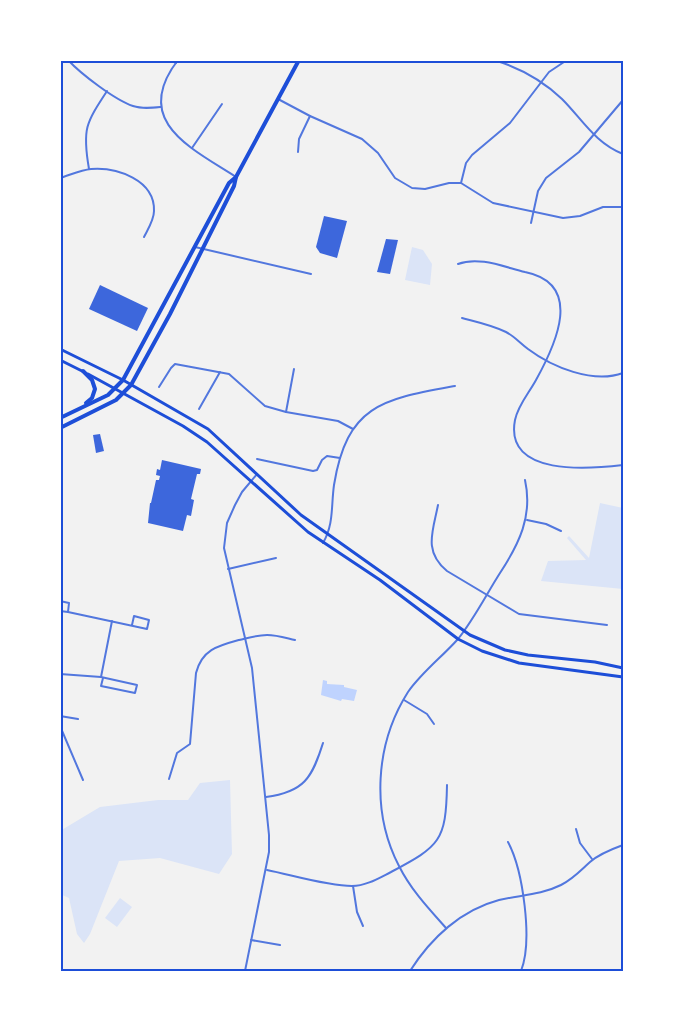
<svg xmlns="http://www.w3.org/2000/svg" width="683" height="1031" viewBox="0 0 683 1031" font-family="'Space Grotesk',sans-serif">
	<rect width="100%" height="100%" fill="#f2f2f2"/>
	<!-- green -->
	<g fill="#dbe4f7">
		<path d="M412 247 423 250 432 264 430 285 405 280Z"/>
		<path d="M600 503 623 508V589L541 581 548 561 586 560 567 538 569 536 589 558Z"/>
		<path d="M230 780 232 854 219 874 160 858 119 861 90 934 84 943 77 934 69 898 60 894V831L100 807 158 800H188L200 783Z"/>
		<path d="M120 898 132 907 117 927 105 918Z"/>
	</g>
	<!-- water -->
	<path fill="#bfd3fe" d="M323 680 327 681V684L344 685V687L357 690 354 701 342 699 341 701 321 695Z"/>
	<!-- building -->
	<g fill="#3d67dc">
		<path d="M324 216 347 221 337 258 320 253 316 247Z"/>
		<path d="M386 239 398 240 390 274 377 272Z"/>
		<path d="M100 285 148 308 137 331 89 309Z"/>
		<path d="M100 434 104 451 96 453 93 435Z"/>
		<path d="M162 460 201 469 200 474H197L191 499 194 500 191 516 187 515 183 531 148 523 150 503H151L156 480H159L160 476 156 475 157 469 160 470Z"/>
	</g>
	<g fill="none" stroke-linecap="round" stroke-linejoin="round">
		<!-- minor -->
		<g stroke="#5277de" stroke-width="2">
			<path d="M68 60C81 74 115 100 133 106 142 109 151 108 161 107"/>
			<path d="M170 60 176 63"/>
			<path d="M178 60C131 121 191 148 236 177"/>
			<path d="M494 60C520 68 542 80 562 99 582 119 595 143 623 154"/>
			<path d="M278 99 310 116 362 139 378 153 395 178 412 188 425 189 449 183H461L493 203 563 218 580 216 603 207H623"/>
			<path d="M192 148 222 104"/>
			<path d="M298 152 299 139 310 116"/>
			<path d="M89 169C82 129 86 123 107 91"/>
			<path d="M60 178C70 175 81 170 91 169 117 167 155 180 154 211 154 220 148 229 144 237"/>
			<path d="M461 183 466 163 472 155 510 123 549 72 567 60"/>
			<path d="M60 212 62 235 60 246"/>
			<path d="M531 223 538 191 546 178 579 152 623 100"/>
			<path d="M195 247 311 274"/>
			<path d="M458 264C479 256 504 267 525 272 584 284 556 344 536 380 529 393 518 405 515 420 504 477 590 469 623 465"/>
			<path d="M462 318C477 322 492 325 506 332 514 336 520 343 528 349 552 367 593 384 623 373"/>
			<path d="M159 387 171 368 175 364 229 374 265 406 286 412 338 421 353 429"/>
			<path d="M199 409 220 372"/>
			<path d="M286 412 294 369"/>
			<path d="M257 459 313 471 317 470 322 460 327 456 340 458"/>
			<path d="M438 505C433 531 423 551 447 571L519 614 607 625"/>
			<path d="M527 520 546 524 561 531"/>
			<path d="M323 543C334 524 331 506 334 485 347 404 384 399 455 386"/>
			<path d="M228 569 276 558"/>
			<path d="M60 601 69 603 68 612 60 611"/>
			<path d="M68 612 147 629 149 620 134 616 132 625"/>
			<path d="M60 674 101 677 137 685 135 693 101 686 103 678"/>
			<path d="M101 677 112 621"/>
			<path d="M404 700 427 714 434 724"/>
			<path d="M60 716 78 719"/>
			<path d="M60 726 83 780"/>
			<path d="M169 779 177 753 190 744 196 673C202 650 217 646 239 640 248 638 257 635 267 635 277 635 286 638 295 640"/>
			<path d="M266 797C304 792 312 778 323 743"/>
			<path d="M576 829 580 843 592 859"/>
			<path d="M508 842C523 870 533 941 521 971"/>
			<path d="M267 870C292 875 327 886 352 886 366 886 379 878 391 872 440 846 446 841 447 785"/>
			<path d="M353 886 357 912 363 926"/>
			<path d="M446 928C429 909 411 890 399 866 371 812 375 744 408 692 422 672 442 657 458 639 474 619 486 595 500 573 519 544 533 516 525 480"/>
			<path d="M251 940 280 945"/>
			<path d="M245 971 269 852V835L252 668 224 548 227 523 235 505 242 492 257 474"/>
			<path d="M410 971C431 938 461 910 499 900 520 895 541 895 561 885 573 879 581 870 590 862 599 854 612 849 623 845"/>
		</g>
		<!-- secondary -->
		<g stroke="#1d4ed8" stroke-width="3">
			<path d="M60 349 123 380 208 429 301 515 470 635 505 650 528 655 595 662 623 668"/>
			<path d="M60 360 82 371"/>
			<path d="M88 374 183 426 207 442 308 532 380 580 458 639 482 651 519 663 623 677"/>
		</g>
		<!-- primary -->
		<g stroke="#1d4ed8" stroke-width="4">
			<path d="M83 371 92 380 95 389 92 398 86 403"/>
			<path d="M60 418 108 395 123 380 229 183 236 177"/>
			<path d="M60 428 116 400 131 385 170 314 234 186 236 177 299 60"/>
		</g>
	</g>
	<!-- border -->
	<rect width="683" height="1031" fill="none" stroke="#ffffff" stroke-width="123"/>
	<rect x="62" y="62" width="560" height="908" fill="none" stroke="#1d4ed8" stroke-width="2"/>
</svg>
